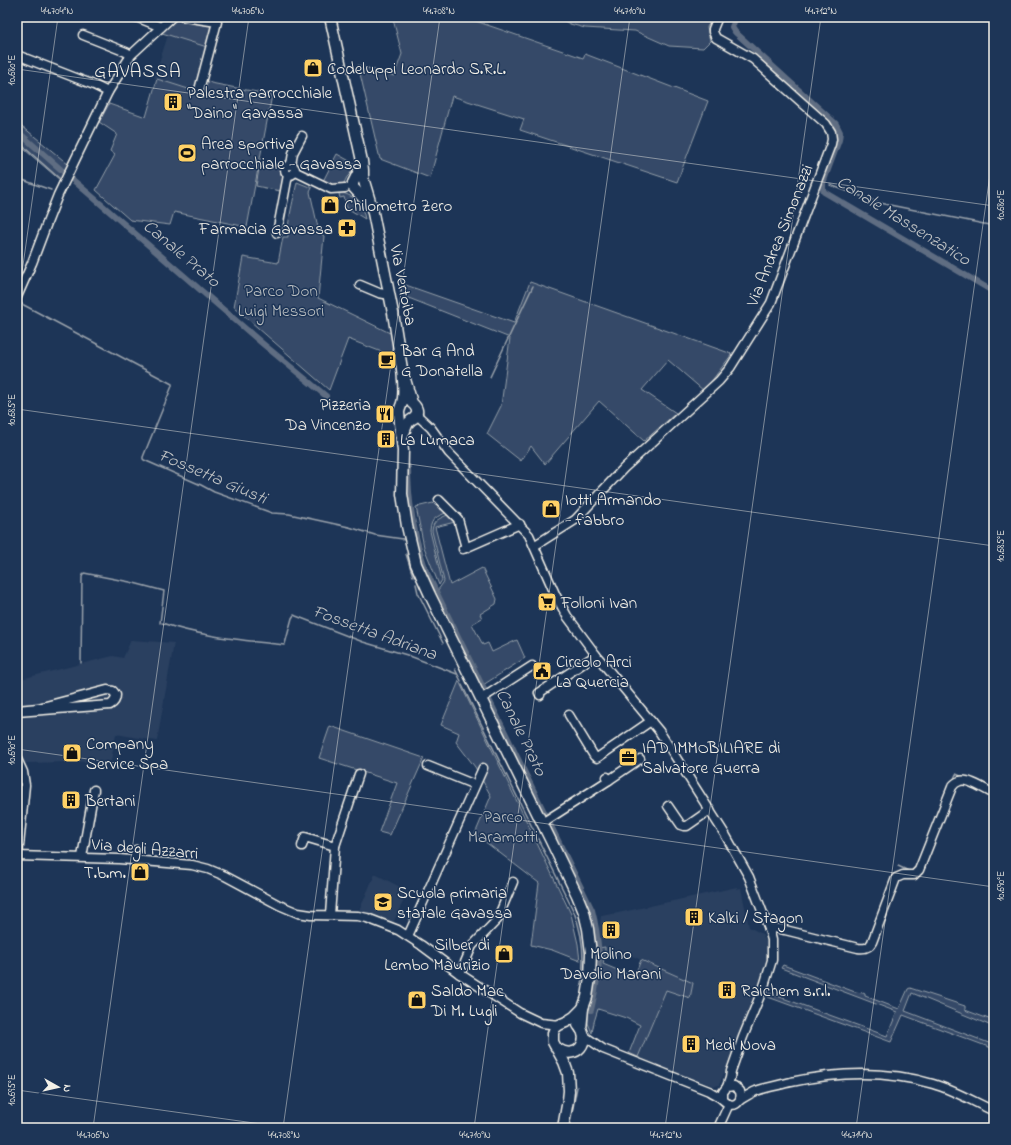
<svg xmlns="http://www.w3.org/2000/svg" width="1011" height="1145" viewBox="0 0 1011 1145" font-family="'Indie Flower',sans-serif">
	<rect width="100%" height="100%" fill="#1d3557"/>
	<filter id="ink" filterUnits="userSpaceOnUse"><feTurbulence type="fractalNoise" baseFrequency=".025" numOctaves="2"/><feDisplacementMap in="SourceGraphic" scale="8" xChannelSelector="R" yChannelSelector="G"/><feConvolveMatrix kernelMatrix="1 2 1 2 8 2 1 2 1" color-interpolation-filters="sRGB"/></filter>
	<g filter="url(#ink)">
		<!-- built -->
		<g fill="#2a4060">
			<path d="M168 35 207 47 193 91 154 78Z"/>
			<path d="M131 640 174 643 157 741 116 734 111 761 26 763 17 754V680L113 656 123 658Z"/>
			<path d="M375 874 408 891 392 925 358 913Z"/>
			<path d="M737 887V889L741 888 749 927 762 934 767 943 768 954 767 964 752 1006 719 1085 715 1086 685 1076 638 1057 666 989 693 983 628 954 602 959 598 934 601 916 618 913Z"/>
		</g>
		<!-- green -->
		<g fill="#354a67" stroke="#949ea8">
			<path d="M393 17H464L583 58 585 54 708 101 677 182 520 130 524 119 452 96 430 178 380 159 358 65 394 76 402 54 393 19Z"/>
			<path d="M557 17H713L707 27 710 41 703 48 669 46 635 31 585 28 570 24Z"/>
			<path d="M176 19 211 26 207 47 162 33Z"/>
			<path d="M157 79 204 94 208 81 211 83 272 95 247 227 174 212 170 225 130 220 96 190 115 155 110 151 117 134 99 122 109 104 146 117Z"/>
			<path d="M17 122 69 165 61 181 17 143Z"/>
			<path d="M337 154 355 164C354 170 351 173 347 177 346 179 345 181 344 183 338 188 329 184 323 181Z"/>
			<path d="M260 163 283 168 284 174 280 191 256 186Z"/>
			<path d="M297 182 312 188 310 192 319 232 324 236 318 298 392 334 395 357 348 339 329 390 234 307 243 257 278 263 283 237H288C286 227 295 193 297 182Z"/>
			<path d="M343 193C358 198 362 204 365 219L347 208 344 197 340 198 339 194Z"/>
			<path d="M530 282 732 354 704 391 668 360 642 390 676 413 644 441 599 401 545 464 531 446 521 461 487 434 501 406 510 338 401 295 400 283 514 323Z"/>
			<path d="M433 503 440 510 443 508 448 512C437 517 431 517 430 531L442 580 439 585 424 547 416 507Z"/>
			<path d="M449 514 455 522 435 527 450 585 482 568 497 599 496 604 480 614 482 618 472 624 483 645 488 643 492 652 517 640 525 658 483 685 438 593 435 594 443 583 444 581 432 531C433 519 440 519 449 514Z"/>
			<path d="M459 681 571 914 578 944 580 961 552 950 531 945 539 883 475 834 491 796 475 767 456 742 459 733 441 725Z"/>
			<path d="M330 726 424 758 390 835 379 832 397 783 319 758Z"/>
			<path d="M605 947V953L603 964 634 977 641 960 693 983 690 998 666 990 638 1057 629 1053 640 1025 626 1018 598 1009 594 1022 592 1033 588 1023V1013L594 967 599 948Z"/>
			<path d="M783 965 855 992 863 993 865 994V996L899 1009 908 989 910 988 965 1006V1010L994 1021V1027L912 993 905 1011 994 1045V1049L903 1015 891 1042 768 997 769 993 887 1036 897 1012 781 968Z"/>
		</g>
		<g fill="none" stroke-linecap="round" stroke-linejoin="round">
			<!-- stream -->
			<g stroke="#9aa2ab" stroke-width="1.5">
				<path d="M599 17 604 19 614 17"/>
				<path d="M672 17 680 18 684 17"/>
				<path d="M17 141 60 179 56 191"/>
				<path d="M17 178 51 190"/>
				<path d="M830 185 880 203 994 226"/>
				<path d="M47 210 52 200"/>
				<path d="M34 245 46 215"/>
				<path d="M27 265 31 254"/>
				<path d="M20 303 172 384V386L143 457V459L144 460 201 485 214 492 272 513 289 514 349 527 375 535 403 539V540"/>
				<path d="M17 313 20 307"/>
				<path d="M490 377 533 286"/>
				<path d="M406 554 413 576"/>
				<path d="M416 584 418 593 443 643"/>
				<path d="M162 623C201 637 243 640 284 645L285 644 292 618 294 615 296 616 363 642 407 655 457 674"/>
				<path d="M81 663 82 577 84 573 130 582 164 591 160 623"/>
				<path d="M455 669 461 681"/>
				<path d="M462 685 574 912C583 935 585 960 581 985"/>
				<path d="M953 781 956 774 963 777"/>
				<path d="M898 866 911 872"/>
				<path d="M569 1128 577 1087"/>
			</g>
			<!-- canal -->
			<g stroke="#5e6d82" stroke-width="6">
				<path d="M736 17 732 27 735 32 836 124 840 132 839 140 823 183V189L824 192 994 292"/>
				<path d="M17 131 65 173"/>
				<path d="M73 180 263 344 326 396"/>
				<path d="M408 467C408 503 414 537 426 571L592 910C596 925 598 941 599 957 599 974 595 992 591 1010"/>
			</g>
			<defs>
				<g id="minor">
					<path d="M136 17 161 27"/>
					<path d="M184 17 217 22 199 90"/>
					<path d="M83 35 126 52 131 55"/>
					<path d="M17 55 94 85 108 92"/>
					<circle cx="290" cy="170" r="5"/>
					<path d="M291 165 293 153 302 136"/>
					<path d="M296 172 331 189 345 188"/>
					<path d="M277 233 288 175"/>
					<path d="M360 285 379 293 390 295"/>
					<path d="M17 297 32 263 47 223 58 195 108 92 131 55 172 17"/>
					<path d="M417 415 431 428 449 453 529 535 556 596 567 616 596 655 659 731 726 836 749 877 769 929 772 940V960L764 986 743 1037 731 1071 730 1078 727 1087"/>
					<path d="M439 500 458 519 466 548"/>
					<path d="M534 546 575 520 624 468 719 381 730 368 771 303 831 144 832 139 831 132 826 124 753 59 716 38 713 32V29L718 17"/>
					<path d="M463 549 520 524"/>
					<path d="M540 695 539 693 596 655"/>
					<path d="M481 699 532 666"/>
					<path d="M17 710 38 708 107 690 113 691 116 695C116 700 114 703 110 705L17 712"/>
					<path d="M569 715 594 756 597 758 651 721"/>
					<path d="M17 759 23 772 25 785 18 856"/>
					<path d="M428 766 475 785"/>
					<path d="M609 780 640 759"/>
					<path d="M668 806 681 825 684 826H687L710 810"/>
					<path d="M542 823 609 780 607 777"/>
					<path d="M302 846 305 837 335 846"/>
					<path d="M17 856 119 859 192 865 208 869 225 876 279 905 298 913 311 915 358 916 367 918 398 930 421 945 460 974 520 1013 541 1023 559 1025"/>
					<path d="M82 857 94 790"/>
					<path d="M134 860 136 850"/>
					<path d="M330 915 335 846 359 774"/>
					<path d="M769 929 775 928 785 930 858 948C865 949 869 948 872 942L896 878 903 875H914L919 870 952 787C954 784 956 782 960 781 968 778 986 790 994 794"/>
					<path d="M408 936 483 768"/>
					<path d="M460 974 472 946 497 920 513 882"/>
					<path d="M583 1035 603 1049 709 1091C713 1094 719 1096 723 1100 727 1104 734 1108 739 1101 741 1098 741 1095 740 1091L734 1086 727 1087 723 1092V1099"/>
					<path d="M740 1100C745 1097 751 1093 756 1091 767 1087 780 1085 791 1082 838 1072 886 1070 933 1084 954 1090 974 1102 994 1111"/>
					<path d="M718 1128 729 1104"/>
				</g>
				<g id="major">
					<path d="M330 17 362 161 363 170V178L372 208 393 313 402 369 412 403C417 407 419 412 415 417 414 419 411 419 410 421 406 424 405 432 403 436"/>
					<path d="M361 167 353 183V187L370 206"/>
					<path d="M402 369C403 380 405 393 402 403 401 407 399 409 399 413L403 451 402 494 407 526 416 564 430 595 551 841 577 895 584 912 588 929 591 953 590 978 587 997 583 1008 581 1029"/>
					<path d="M558 1049C576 1061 593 1041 578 1025"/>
					<path d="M563 1128 568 1100 569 1091 568 1073 564 1062 553 1042V1033L555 1028 559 1025 566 1022 574 1017 583 1008"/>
				</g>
			</defs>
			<!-- minor casing -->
			<use href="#minor" stroke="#f4f1e8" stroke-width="11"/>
			<!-- major casing -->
			<use href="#major" stroke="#f4f1e8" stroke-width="13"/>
			<!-- minor -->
			<use href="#minor" stroke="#1d3557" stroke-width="8"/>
			<!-- major -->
			<use href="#major" stroke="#1d3557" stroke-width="10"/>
		</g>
	</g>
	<!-- ticks -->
	<path fill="none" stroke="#f4f1e8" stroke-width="1" stroke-opacity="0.45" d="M17 69 994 206M17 308 58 17M17 409 994 546M17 749 994 887M17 1090 290 1128M93 1128 249 17M283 1128 440 17M474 1128 630 17M665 1128 821 17M856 1128 994 146"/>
	<!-- icons -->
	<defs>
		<symbol id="shop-square" viewBox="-11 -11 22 22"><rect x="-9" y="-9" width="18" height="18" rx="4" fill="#ffd166" stroke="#1d3557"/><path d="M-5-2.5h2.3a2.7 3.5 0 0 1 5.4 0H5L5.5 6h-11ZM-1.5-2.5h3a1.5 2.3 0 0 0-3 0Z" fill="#111"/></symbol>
		<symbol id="building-square" viewBox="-11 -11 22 22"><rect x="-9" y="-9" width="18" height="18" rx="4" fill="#ffd166" stroke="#1d3557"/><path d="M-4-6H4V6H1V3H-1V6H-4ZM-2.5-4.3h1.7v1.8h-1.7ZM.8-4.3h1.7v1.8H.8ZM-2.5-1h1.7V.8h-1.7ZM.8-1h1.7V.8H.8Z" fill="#111"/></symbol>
		<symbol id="stadium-square" viewBox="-11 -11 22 22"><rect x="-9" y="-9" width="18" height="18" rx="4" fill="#ffd166" stroke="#1d3557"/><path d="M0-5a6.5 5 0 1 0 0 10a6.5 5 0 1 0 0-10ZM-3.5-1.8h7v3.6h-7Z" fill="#111"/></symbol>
		<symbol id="pharmacy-square" viewBox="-11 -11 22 22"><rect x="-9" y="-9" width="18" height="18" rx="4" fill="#ffd166" stroke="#1d3557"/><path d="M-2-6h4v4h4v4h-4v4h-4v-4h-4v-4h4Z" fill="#111"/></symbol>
		<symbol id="cafe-square" viewBox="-11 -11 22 22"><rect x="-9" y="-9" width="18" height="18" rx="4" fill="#ffd166" stroke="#1d3557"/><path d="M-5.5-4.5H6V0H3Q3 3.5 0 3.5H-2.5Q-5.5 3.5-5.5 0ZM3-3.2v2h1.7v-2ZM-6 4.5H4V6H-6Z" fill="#111"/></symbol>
		<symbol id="restaurant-square" viewBox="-11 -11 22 22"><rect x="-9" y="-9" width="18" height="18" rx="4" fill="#ffd166" stroke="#1d3557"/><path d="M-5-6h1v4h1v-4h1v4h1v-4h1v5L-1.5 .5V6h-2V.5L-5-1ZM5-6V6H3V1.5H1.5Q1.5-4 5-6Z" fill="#111"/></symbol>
		<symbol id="supermarket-square" viewBox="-11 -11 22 22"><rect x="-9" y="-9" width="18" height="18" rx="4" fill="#ffd166" stroke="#1d3557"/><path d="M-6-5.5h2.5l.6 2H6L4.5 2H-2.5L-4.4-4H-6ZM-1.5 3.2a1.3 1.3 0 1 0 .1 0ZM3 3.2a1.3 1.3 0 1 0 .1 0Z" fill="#111"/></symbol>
		<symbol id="civic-square" viewBox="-11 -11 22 22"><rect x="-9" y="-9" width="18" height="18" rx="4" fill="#ffd166" stroke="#1d3557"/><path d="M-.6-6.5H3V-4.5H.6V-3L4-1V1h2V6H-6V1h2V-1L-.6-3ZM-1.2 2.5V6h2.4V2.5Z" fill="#111"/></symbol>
		<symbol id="office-square" viewBox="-11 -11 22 22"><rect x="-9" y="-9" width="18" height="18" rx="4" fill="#ffd166" stroke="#1d3557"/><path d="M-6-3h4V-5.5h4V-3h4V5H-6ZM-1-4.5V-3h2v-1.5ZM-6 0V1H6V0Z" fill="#111"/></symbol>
		<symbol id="school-square" viewBox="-11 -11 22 22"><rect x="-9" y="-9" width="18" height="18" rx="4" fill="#ffd166" stroke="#1d3557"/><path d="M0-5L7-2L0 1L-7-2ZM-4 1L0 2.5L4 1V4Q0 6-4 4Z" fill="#111"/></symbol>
	</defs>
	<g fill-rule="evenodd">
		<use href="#shop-square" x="302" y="57" width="22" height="22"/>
		<use href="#building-square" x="162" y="91" width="22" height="22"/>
		<use href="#stadium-square" x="176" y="142" width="22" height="22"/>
		<use href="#shop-square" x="319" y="194" width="22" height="22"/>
		<use href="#pharmacy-square" x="336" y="217" width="22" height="22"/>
		<use href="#cafe-square" x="376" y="349" width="22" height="22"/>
		<use href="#restaurant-square" x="374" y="403" width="22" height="22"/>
		<use href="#building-square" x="375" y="428" width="22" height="22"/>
		<use href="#shop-square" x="540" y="498" width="22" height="22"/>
		<use href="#supermarket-square" x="536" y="591" width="22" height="22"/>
		<use href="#civic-square" x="531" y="660" width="22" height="22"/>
		<use href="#shop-square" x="61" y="742" width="22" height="22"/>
		<use href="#office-square" x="617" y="746" width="22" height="22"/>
		<use href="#building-square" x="60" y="789" width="22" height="22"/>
		<use href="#shop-square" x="129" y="861" width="22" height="22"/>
		<use href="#school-square" x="372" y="891" width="22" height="22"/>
		<use href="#building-square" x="683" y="906" width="22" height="22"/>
		<use href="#building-square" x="600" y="919" width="22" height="22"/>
		<use href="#shop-square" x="493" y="943" width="22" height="22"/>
		<use href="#building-square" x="716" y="979" width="22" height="22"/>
		<use href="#shop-square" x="406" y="989" width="22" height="22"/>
		<use href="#building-square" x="680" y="1033" width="22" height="22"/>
	</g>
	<g text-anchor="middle" stroke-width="3" stroke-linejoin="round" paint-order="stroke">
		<!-- poi labels -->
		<g font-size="17" fill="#f4f1e8" stroke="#1d3557" text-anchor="start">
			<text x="327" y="74">Codeluppi Leonardo S.R.L.</text>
			<text x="187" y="98">Palestra parrocchiale<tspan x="187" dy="20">"Daino" Gavassa</tspan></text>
			<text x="201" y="149">Area sportiva<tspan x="201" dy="20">parrocchiale - Gavassa</tspan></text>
			<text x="344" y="211">Chilometro Zero</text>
			<text x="333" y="234" text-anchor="end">Farmacia Gavassa</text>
			<text x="401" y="356">Bar G And<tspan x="401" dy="20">G Donatella</tspan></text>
			<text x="371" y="410" text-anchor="end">Pizzeria<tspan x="371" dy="20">Da Vincenzo</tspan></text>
			<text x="400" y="445">La Lumaca</text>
			<text x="565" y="505">Iotti Armando<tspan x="565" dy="20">- fabbro</tspan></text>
			<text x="561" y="608">Folloni Ivan</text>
			<text x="556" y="667">Circolo Arci<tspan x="556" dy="20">La Quercia</tspan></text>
			<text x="86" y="749">Company<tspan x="86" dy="20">Service Spa</tspan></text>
			<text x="642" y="753">IAD IMMOBILIARE di<tspan x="642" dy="20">Salvatore Guerra</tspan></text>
			<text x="85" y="806">Bertani</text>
			<text x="126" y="878" text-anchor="end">T.b.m.</text>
			<text x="397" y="898">Scuola primaria<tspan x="397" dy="20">statale Gavassa</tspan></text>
			<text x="708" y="923">Kalki / Stagon</text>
			<text x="490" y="950" text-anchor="end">Silber di<tspan x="490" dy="20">Lembo Maurizio</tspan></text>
			<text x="611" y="959" text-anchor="middle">Molino<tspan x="611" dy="20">Davolio Marani</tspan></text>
			<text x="431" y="996">Saldo Mac<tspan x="431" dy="20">Di M. Lugli</tspan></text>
			<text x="741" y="996">Raichem s.r.l.</text>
			<text x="705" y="1050">Medi Nova</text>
		</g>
		<!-- street labels -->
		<g font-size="17" fill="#f4f1e8" stroke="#1d3557">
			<text transform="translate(779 235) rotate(-68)" y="6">Via Andrea Simonazzi</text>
			<text transform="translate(404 285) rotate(79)" y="6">Via Vertoiba</text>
			<text transform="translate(145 848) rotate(5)" y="6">Via degli Azzarri</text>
		</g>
		<!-- park labels -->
		<g font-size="17" fill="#bbbfc1" stroke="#1d3557">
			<text x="281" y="296">Parco Don<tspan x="281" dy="20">Luigi Messori</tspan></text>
			<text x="503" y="822">Parco<tspan x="503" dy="20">Maramotti</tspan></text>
		</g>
		<!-- water labels -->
		<g font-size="18" font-style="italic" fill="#c0c3c4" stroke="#1d3557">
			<text transform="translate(904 220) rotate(32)" y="6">Canale Massenzatico</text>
			<text transform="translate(182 253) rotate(40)" y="6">Canale Prato</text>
			<text transform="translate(213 476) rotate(23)" y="6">Fossetta Giusti</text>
			<text transform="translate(375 632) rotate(20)" y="6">Fossetta Adriana</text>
			<text transform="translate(522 732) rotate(64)" y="6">Canale Prato</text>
		</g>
		<!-- quarter labels -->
		<g font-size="19" letter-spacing="1" fill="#f4f1e8" stroke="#1d3557">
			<text x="138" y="77">GAVASSA</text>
		</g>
	</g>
	<!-- margin -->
	<rect width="1011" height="1145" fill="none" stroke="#1d3557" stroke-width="44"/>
	<!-- north arrow -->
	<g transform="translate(58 1087) rotate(98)" stroke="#1d3557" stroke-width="3" paint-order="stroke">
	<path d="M0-3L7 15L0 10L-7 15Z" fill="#f4f1e8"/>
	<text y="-6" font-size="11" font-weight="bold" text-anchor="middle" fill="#f4f1e8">N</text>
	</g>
	<rect x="22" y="22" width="967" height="1101" fill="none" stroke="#f4f1e8" stroke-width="1.5"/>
	<g font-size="10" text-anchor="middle" fill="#f4f1e8">
		<text x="57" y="14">44.704°N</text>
		<text x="248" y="14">44.706°N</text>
		<text x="439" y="14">44.708°N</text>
		<text x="630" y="14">44.710°N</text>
		<text x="821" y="14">44.712°N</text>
		<text transform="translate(11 70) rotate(-90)" y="4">10.680°E</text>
		<text transform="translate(1000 205) rotate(-90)" y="4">10.680°E</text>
		<text transform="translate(11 410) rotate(-90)" y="4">10.685°E</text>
		<text transform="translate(1000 546) rotate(-90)" y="4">10.685°E</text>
		<text transform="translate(11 750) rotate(-90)" y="4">10.690°E</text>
		<text transform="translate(1000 886) rotate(-90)" y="4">10.690°E</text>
		<text transform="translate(11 1090) rotate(-90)" y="4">10.695°E</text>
		<text x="93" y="1138">44.706°N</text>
		<text x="284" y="1138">44.708°N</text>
		<text x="475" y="1138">44.710°N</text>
		<text x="666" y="1138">44.712°N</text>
		<text x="857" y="1138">44.714°N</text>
	</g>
</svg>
